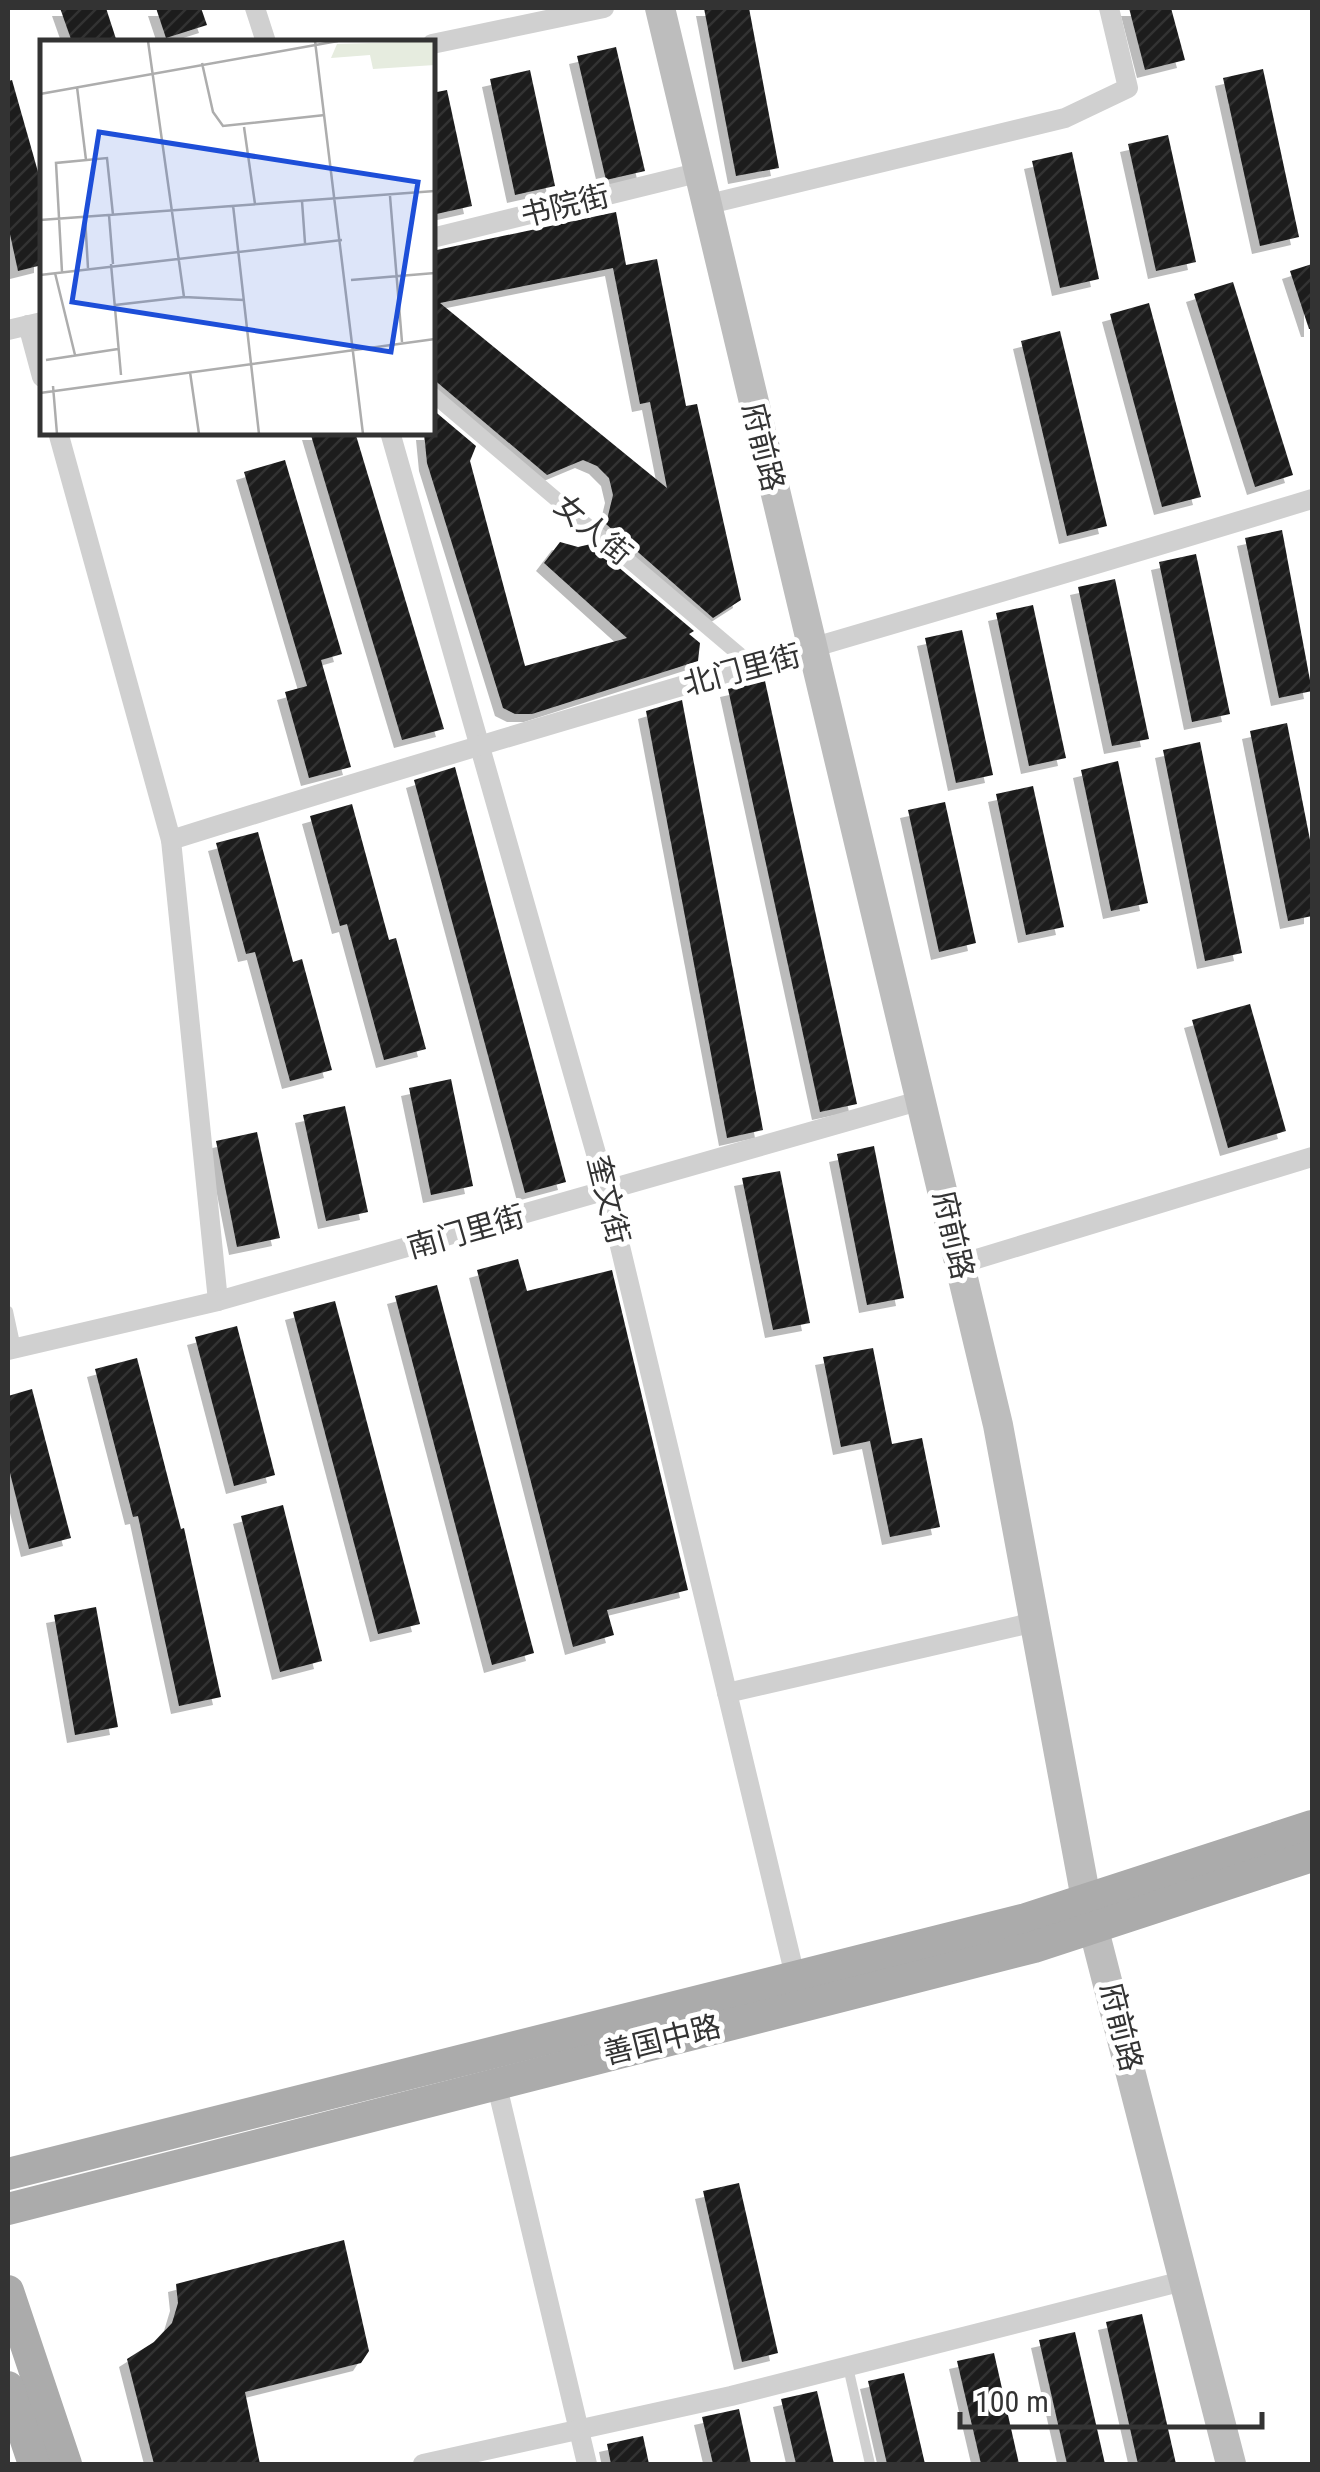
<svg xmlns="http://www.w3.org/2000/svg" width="1320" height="2472" viewBox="0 0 1320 2472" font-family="'Roboto Condensed','Noto Sans SC',sans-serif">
	<defs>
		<pattern id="building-hatch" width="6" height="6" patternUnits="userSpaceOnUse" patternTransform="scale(2.5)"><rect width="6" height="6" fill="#1a1a1a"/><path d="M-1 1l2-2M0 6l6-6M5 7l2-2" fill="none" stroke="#333"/></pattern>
		<filter id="shadow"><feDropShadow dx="-8" dy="8" stdDeviation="0" flood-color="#0004"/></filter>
	</defs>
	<rect width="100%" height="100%" fill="#fff"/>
	<!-- building -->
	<g fill="url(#building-hatch)" fill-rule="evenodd" filter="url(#shadow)">
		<path d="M60 8H106L117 42H72Z"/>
		<path d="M156 8H201L207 25 166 38Z"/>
		<path d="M704 8H749L779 168 736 176Z"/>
		<path d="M1129 8H1171L1185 60 1145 70Z"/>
		<path d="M616 47 645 171 606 180 577 56Z"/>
		<path d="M1263 69 1299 237 1260 246 1223 78Z"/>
		<path d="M530 70 555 186 515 195 490 79Z"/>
		<path d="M12 80 42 186V265L18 271 8 225V81Z"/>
		<path d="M447 90 472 206 432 215V93Z"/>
		<path d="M1168 135 1196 262 1156 271 1128 144Z"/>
		<path d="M1072 152 1099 279 1060 288 1032 161Z"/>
		<path d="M616 212 626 265 657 259 686 406 697 404 741 600 713 618 606 524 613 495 609 478 597 466 583 460 547 475 432 378V251ZM613 268 640 404 650 402 667 488 440 303Z"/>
		<path d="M1312 264V329H1309L1290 271Z"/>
		<path d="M1233 282 1293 475 1255 487 1194 294Z"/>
		<path d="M1149 303 1201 497 1162 507 1110 314Z"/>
		<path d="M1060 331 1107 526 1067 536 1021 341Z"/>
		<path d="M432 409 476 446 470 461 525 666 627 638 544 563 560 542 578 547 591 544 694 631 689 634 700 643 698 661 532 714H515L503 708 427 463 424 432H432Z"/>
		<path d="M310 432H355L444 729 402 740Z"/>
		<path d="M285 460 342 654 321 660 351 767 309 778 285 692 307 686 244 472Z"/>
		<path d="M1282 530 1312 691 1279 698 1245 538Z"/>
		<path d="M1196 554 1230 714 1192 722 1159 562Z"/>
		<path d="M1115 579 1149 739 1112 746 1078 587Z"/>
		<path d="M1033 605 1066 758 1029 766 996 613Z"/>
		<path d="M962 630 993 775 956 783 925 638Z"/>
		<path d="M765 681 857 1104 820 1112 728 689Z"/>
		<path d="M682 700 763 1130 727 1138 646 711Z"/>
		<path d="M1287 723 1312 850V916L1288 921 1250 731Z"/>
		<path d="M1200 742 1242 953 1205 961 1163 750Z"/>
		<path d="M1118 761 1148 903 1111 911 1081 770Z"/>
		<path d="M455 767 566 1182 525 1193 414 780Z"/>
		<path d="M1033 786 1064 927 1026 935 996 794Z"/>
		<path d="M945 802 976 943 939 952 908 810Z"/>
		<path d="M352 804 389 940 396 938 426 1049 384 1060 347 924 340 926 310 816Z"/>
		<path d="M258 832 293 962 302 959 332 1070 290 1081 255 952 246 954 216 843Z"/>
		<path d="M1250 1004 1286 1131 1228 1148 1192 1020Z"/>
		<path d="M451 1079 473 1186 431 1195 409 1088Z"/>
		<path d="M345 1106 368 1212 326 1221 303 1115Z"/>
		<path d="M257 1132 280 1238 237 1247 216 1141Z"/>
		<path d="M874 1146 904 1298 867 1305 837 1154Z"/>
		<path d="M780 1171 810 1323 773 1330 742 1178Z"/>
		<path d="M518 1259 527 1291 612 1270 688 1590 607 1610 614 1635 573 1647 477 1270Z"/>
		<path d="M437 1285 534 1653 492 1665 395 1296Z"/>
		<path d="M335 1301 420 1624 378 1634 293 1312Z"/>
		<path d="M237 1326 275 1475 234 1486 195 1337Z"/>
		<path d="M873 1348 892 1444 922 1438 940 1527 890 1537 870 1441 841 1447 823 1357Z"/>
		<path d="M137 1358 181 1529 184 1528 221 1697 179 1706 138 1516 133 1517 95 1369Z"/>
		<path d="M32 1389 71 1538 29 1549 8 1465V1396Z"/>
		<path d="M283 1505 322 1661 280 1672 241 1516Z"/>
		<path d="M96 1607 118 1727 75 1735 54 1615Z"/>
		<path d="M739 2183 778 2353 742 2362 703 2191Z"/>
		<path d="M344 2240 369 2351 361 2363 245 2392 260 2464H154L127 2359 154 2342 172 2323 178 2303 176 2284Z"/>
		<path d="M1142 2314 1176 2464H1138L1106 2322Z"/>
		<path d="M1075 2332 1105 2464H1067L1039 2340Z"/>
		<path d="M994 2353 1019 2464H981L957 2361Z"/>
		<path d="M904 2373 925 2464H887L868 2381Z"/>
		<path d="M817 2391 834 2464H796L781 2399Z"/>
		<path d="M739 2409 751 2464H713L702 2417Z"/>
		<path d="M643 2436 649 2464H611L607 2444Z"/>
	</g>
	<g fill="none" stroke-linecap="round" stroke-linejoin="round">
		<!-- service -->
		<g stroke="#d0d0d0" stroke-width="10">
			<path d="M8 1311 16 1348"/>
			<path d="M848 2367 870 2464"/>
		</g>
		<!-- pedestrian -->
		<path stroke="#d0d0d0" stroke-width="15" d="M432 394 753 666"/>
		<!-- minor -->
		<g stroke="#d0d0d0" stroke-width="20">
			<path d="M255 8 266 42"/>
			<path d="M432 44 604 8"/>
			<path d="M705 205 1065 118 1128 88 1109 8"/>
			<path d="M432 238 697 173"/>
			<path d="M28 325 42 377"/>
			<path d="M8 330 42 322"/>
			<path d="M58 432 171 840 218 1301"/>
			<path d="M390 432 607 1192 795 1976"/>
			<path d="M171 840C550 721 933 615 1312 499"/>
			<path d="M960 1264 1312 1157"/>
			<path d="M8 1350 218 1301 922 1100"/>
			<path d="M727 1693 1035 1622"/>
			<path d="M496 2082 587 2464"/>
			<path d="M423 2464 731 2396 1183 2281"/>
		</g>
		<!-- secondary -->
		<path stroke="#bdbdbd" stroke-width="30" d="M660 8 998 1425 1086 1899 1231 2464"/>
		<!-- primary -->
		<g stroke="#ababab" stroke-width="32">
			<path d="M8 2174 1026 1919 1312 1826"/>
			<path d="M8 2209 1034 1947 1312 1856"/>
			<path d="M8 2291 66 2464"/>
			<path d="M8 2387 34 2464"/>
		</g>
	</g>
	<g text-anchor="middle" stroke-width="10" stroke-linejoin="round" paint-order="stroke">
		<!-- street labels -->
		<g font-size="30" fill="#333" stroke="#fff">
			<text transform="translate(565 206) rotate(-14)" y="10">书院街</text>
			<text transform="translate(763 447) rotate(76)" y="10">府前路</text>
			<text transform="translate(593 530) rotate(40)" y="10">女人街</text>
			<text transform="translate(742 670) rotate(-15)" y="10">北门里街</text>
			<text transform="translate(608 1200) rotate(76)" y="10">奎文街</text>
			<text transform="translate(466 1232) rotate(-16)" y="10">南门里街</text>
			<text transform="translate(953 1235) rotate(77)" y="10">府前路</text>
			<text transform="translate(1121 2027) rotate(76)" y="10">府前路</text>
			<text transform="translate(662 2040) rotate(-14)" y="10">善国中路</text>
		</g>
	</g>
	<!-- overview -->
	<g transform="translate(40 40)">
		<rect width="395" height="395" fill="#fff"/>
		<path d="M395 1V25L333 29 330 15 291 18 297 4Z" fill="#e6ecdf"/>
		<path fill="none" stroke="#adadad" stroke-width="2.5" d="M108 1 144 257M275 1 323 394M162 23 173 72 183 86 285 75M37 47 46 120M0 54 298 1M204 87 215 164M350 156 362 302M262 161 265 203M193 165 219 394M69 175 73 224M45 177 48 228M0 180 395 151M71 224 81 335M22 232 16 123 67 118 73 175M15 233 35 315M0 235 302 200M311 240 395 233M75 265 144 257 204 260M6 320 78 309M150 332 159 394M13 346 17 394M0 353 395 299"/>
		<path fill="#1d4ed8" fill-opacity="0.15" stroke="#1d4ed8" stroke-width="5" d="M59 92 378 142 351 312 32 262Z"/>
		<rect width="395" height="395" fill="none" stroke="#333" stroke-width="5"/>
	</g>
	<!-- border -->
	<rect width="1320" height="2472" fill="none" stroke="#333333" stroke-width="20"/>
	<!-- scale -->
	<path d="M960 2412v15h302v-15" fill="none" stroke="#333333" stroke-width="5"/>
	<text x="975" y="2412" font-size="30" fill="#333333" stroke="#ffffff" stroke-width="8" paint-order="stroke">100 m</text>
</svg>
